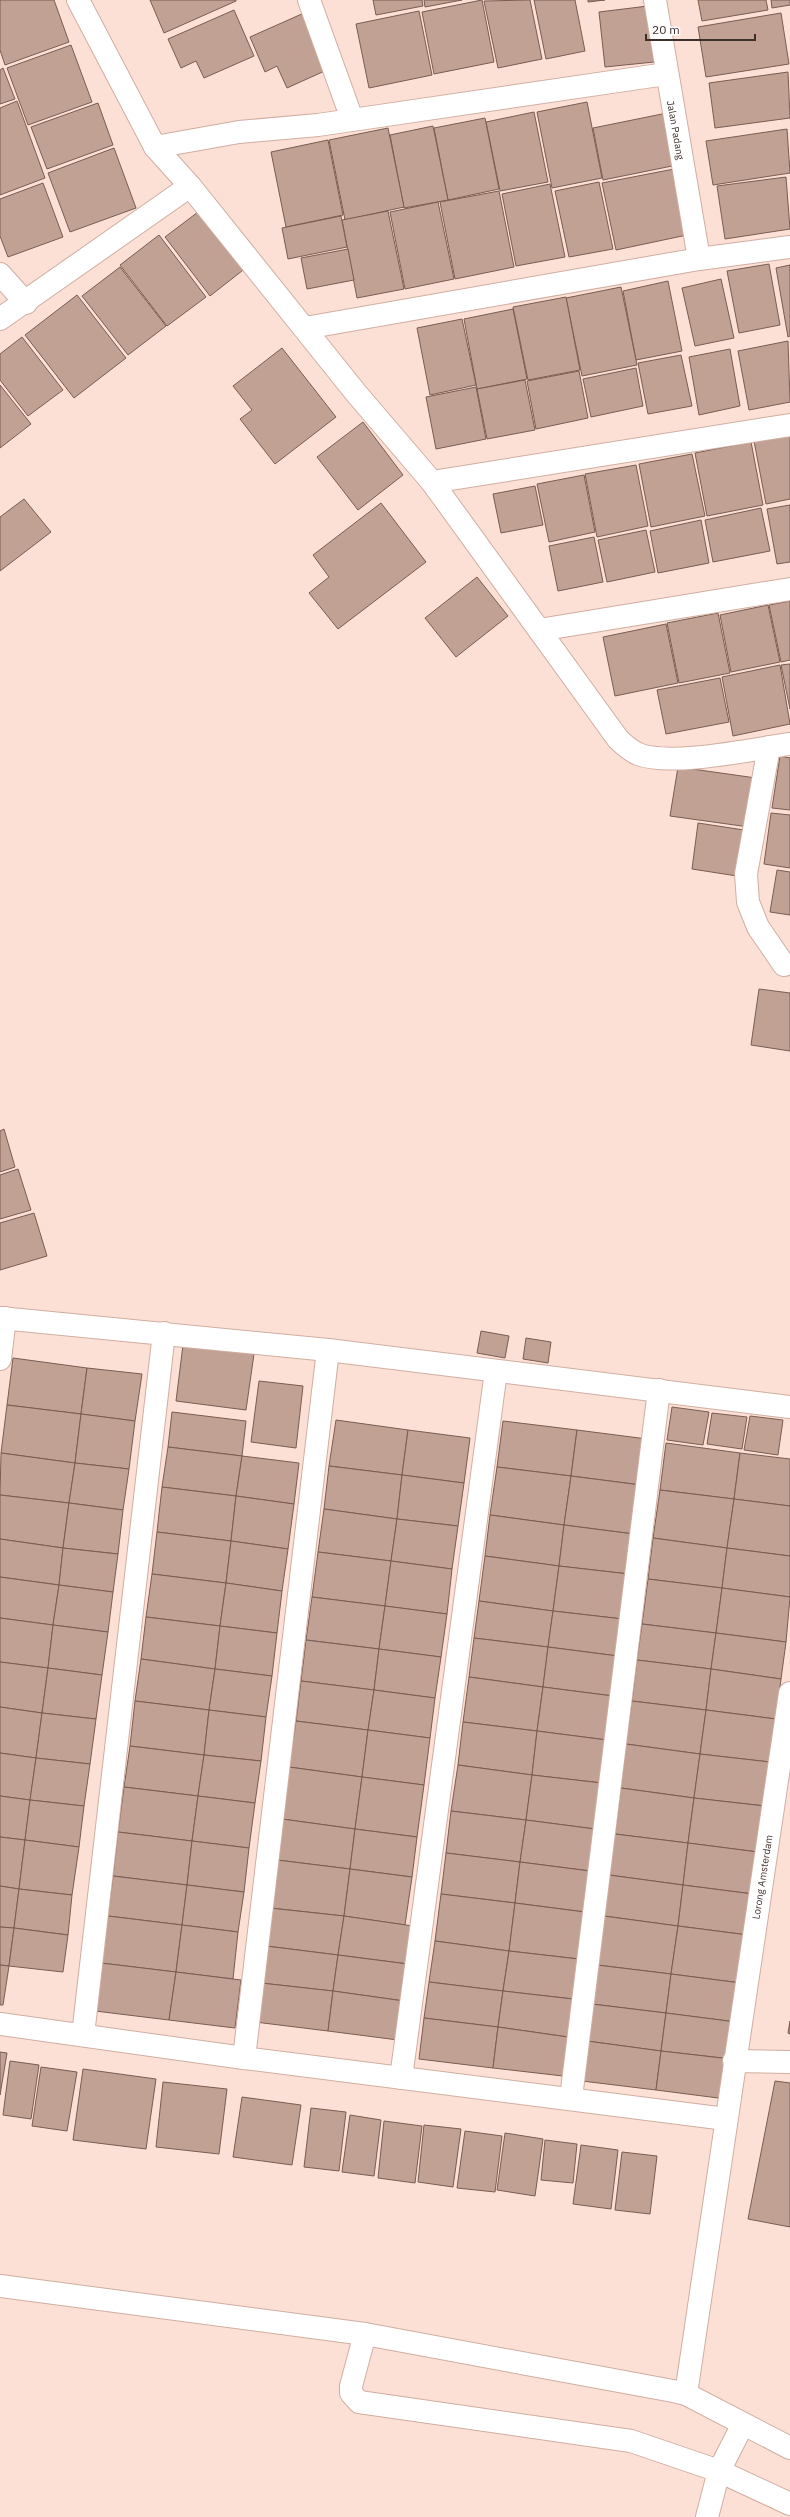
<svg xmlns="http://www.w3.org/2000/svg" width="790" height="2517" viewBox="0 0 790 2517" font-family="'IBM Plex Sans',sans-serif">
	<rect width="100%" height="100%" fill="#fce0d5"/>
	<!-- building -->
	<g fill="#c2a195" stroke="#7a5c51">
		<path d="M0 0H54L69 42 5 65 0 50Z"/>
		<path d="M150 0H236V1L164 33Z"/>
		<path d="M373 0H422L423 6 376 15Z"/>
		<path d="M424 0H462L425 7Z"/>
		<path d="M482 0 494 62 434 74 422 12Z"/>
		<path d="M530 0 542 59 498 68 484 1Z"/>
		<path d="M534 0H575L585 51 546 59Z"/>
		<path d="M588 0H605L588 2Z"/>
		<path d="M698 0H766L768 10 702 21Z"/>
		<path d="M771 0H790V5L772 8Z"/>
		<path d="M648 6 654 62 605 67 599 12Z"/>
		<path d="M234 10 254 56 204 78 196 61 181 68 168 39Z"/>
		<path d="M419 11 432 75 369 88 356 24Z"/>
		<path d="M304 13 329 69 287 88 277 66 265 72 250 37Z"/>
		<path d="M781 13 789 64 706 77 698 27Z"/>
		<path d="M71 45 92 102 28 125 7 68Z"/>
		<path d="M3 68 15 99 0 104V70Z"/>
		<path d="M788 72 790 118 715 128 709 83Z"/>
		<path d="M17 101 45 178 0 195V108Z"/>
		<path d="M587 102 602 178 552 188 537 112Z"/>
		<path d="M98 103 113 145 47 169 31 127Z"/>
		<path d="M534 112 548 182 500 191 486 122Z"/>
		<path d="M667 113 677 165 603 180 593 128Z"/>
		<path d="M485 118 499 189 448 200 434 128Z"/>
		<path d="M433 126 448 200 404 208 390 135Z"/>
		<path d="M388 128 404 207 345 220 329 140Z"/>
		<path d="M787 129 790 173 713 185 706 141Z"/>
		<path d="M328 140 343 215 286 227 271 152Z"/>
		<path d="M114 148 136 208 70 232 48 173Z"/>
		<path d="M674 169 687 235 616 250 602 183Z"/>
		<path d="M786 177 790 229 725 239 717 186Z"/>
		<path d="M599 182 613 249 569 257 555 191Z"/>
		<path d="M43 183 63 237 8 257 0 236V199Z"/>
		<path d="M550 184 565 257 516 266 502 194Z"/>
		<path d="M499 191 514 267 455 279 440 202Z"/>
		<path d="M438 202 454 279 405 289 390 212Z"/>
		<path d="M202 209 247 267 210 296 165 237Z"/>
		<path d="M388 211 404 289 357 298 342 220Z"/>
		<path d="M341 216 347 247 288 259 282 228Z"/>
		<path d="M159 235 206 297 167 326 120 265Z"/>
		<path d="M348 249 354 280 307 289 301 258Z"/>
		<path d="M769 264 780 325 739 333 727 271Z"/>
		<path d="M790 265V336L788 337 776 268Z"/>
		<path d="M120 267 166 326 128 355 82 296Z"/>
		<path d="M721 279 734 338 695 346 682 288Z"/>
		<path d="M668 281 682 351 636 360 623 291Z"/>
		<path d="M621 287 637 365 582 376 566 298Z"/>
		<path d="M77 295 126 358 74 398 25 335Z"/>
		<path d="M566 297 580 370 528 380 513 307Z"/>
		<path d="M513 309 527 379 477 389 464 319Z"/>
		<path d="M462 319 476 385 430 395 417 328Z"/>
		<path d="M22 337 63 390 28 416 0 380V354Z"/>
		<path d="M788 341 790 402 749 410 738 351Z"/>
		<path d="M282 348 336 417 275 464 240 419 252 410 233 386Z"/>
		<path d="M730 349 740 406 699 415 689 357Z"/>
		<path d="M681 355 692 406 648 414 638 363Z"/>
		<path d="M636 368 643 406 591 417 583 379Z"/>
		<path d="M579 371 588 418 536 429 527 381Z"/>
		<path d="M525 380 535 430 487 439 477 389Z"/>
		<path d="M0 385 31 424 0 448Z"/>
		<path d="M476 387 486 439 436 449 426 397Z"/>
		<path d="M363 422 403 475 358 510 317 457Z"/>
		<path d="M790 434V499L766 504 754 441Z"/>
		<path d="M751 442 763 505 707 516 695 453Z"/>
		<path d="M692 454 705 516 651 527 639 464Z"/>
		<path d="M636 465 648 526 597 537 585 474Z"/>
		<path d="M584 475 595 532 549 542 537 484Z"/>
		<path d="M535 486 543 525 501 533 493 494Z"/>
		<path d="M24 499 51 532 0 571V517Z"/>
		<path d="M381 503 426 562 338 629 309 593 329 577 313 555Z"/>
		<path d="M790 505V562L777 564 767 509Z"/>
		<path d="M761 508 770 551 713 562 705 520Z"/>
		<path d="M701 520 709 563 658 573 650 531Z"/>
		<path d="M646 530 655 572 607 582 598 540Z"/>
		<path d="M594 537 603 582 558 591 549 546Z"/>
		<path d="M477 577 508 616 456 657 425 618Z"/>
		<path d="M790 601V660L781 662 769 605Z"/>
		<path d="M768 605 780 662 731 672 720 615Z"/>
		<path d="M718 613 730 673 679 683 667 623Z"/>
		<path d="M666 624 678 683 615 696 603 637Z"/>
		<path d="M790 664V709L781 665Z"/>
		<path d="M780 665 790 724 733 736 722 677Z"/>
		<path d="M720 678 729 722 666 734 657 690Z"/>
		<path d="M780 756 790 758V810L772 808Z"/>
		<path d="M678 767 756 778 749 827 670 816Z"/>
		<path d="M771 813 790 815V868L764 864Z"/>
		<path d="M698 823 744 830 737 876 692 869Z"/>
		<path d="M777 870 790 872V915L770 912Z"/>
		<path d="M759 989 790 993V1051L751 1045Z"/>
		<path d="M4 1129 15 1167 0 1172V1131Z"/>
		<path d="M18 1169 31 1210 0 1219V1175Z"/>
		<path d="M34 1213 47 1256 0 1270V1223Z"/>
		<path d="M481 1331 509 1336 505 1358 477 1353Z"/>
		<path d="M526 1338 551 1342 548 1363 523 1359Z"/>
		<path d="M183 1345 254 1354 246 1410 176 1401Z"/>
		<path d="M13 1358 87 1368 81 1414 7 1405Z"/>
		<path d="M87 1368 142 1374 135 1421 81 1414Z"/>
		<path d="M259 1381 303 1386 296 1448 251 1442Z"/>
		<path d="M7 1405 81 1414 75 1463 1 1453Z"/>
		<path d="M672 1407 709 1412 703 1445 667 1440Z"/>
		<path d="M172 1412 246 1421 242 1456 168 1447Z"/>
		<path d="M712 1413 747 1417 742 1449 707 1444Z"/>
		<path d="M81 1414 135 1421 129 1469 75 1463Z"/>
		<path d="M750 1416 783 1420 778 1455 744 1450Z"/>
		<path d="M336 1420 408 1430 402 1475 329 1466Z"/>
		<path d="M503 1421 577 1430 571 1476 497 1467Z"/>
		<path d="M408 1430 470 1438 464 1483 402 1475Z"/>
		<path d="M577 1430 647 1439 641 1485 571 1476Z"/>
		<path d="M666 1443 740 1453 734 1499 660 1490Z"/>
		<path d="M168 1447 242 1456 236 1496 162 1487Z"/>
		<path d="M1 1453 75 1463 69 1503 0 1495Z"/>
		<path d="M740 1453 790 1459V1506L734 1499Z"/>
		<path d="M242 1456 299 1463 294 1504 236 1496Z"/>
		<path d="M75 1463 129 1469 123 1510 69 1503Z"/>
		<path d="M329 1466 402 1475 397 1519 324 1509Z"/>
		<path d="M497 1467 571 1476 564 1525 490 1515Z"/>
		<path d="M402 1475 464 1483 458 1526 397 1519Z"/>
		<path d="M571 1476 641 1485 634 1534 564 1525Z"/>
		<path d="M162 1487 236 1496 231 1541 157 1532Z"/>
		<path d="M660 1490 734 1499 727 1548 653 1538Z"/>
		<path d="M0 1495 69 1503 63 1548 0 1539Z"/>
		<path d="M236 1496 294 1504 288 1549 231 1541Z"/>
		<path d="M734 1499 790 1506V1556L727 1548Z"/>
		<path d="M69 1503 123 1510 118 1554 63 1548Z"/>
		<path d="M324 1509 397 1519 391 1561 318 1552Z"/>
		<path d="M490 1515 564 1525 559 1566 485 1556Z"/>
		<path d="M397 1519 458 1526 452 1569 391 1561Z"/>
		<path d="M564 1525 634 1534 629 1574 559 1566Z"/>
		<path d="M157 1532 231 1541 226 1583 152 1574Z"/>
		<path d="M653 1538 727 1548 722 1588 648 1579Z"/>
		<path d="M0 1539 63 1548 59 1585 0 1577Z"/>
		<path d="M231 1541 288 1549 282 1591 226 1583Z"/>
		<path d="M63 1548 118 1554 113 1592 59 1585Z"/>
		<path d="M727 1548 790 1556V1597L722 1588Z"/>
		<path d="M318 1552 391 1561 385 1606 312 1597Z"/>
		<path d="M485 1556 559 1566 553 1611 479 1601Z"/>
		<path d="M391 1561 452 1569 447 1614 385 1606Z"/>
		<path d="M559 1566 629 1574 623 1619 553 1611Z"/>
		<path d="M152 1574 226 1583 220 1626 146 1617Z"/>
		<path d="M0 1577 59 1585 53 1625 0 1618Z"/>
		<path d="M648 1579 722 1588 716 1633 642 1624Z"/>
		<path d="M226 1583 282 1591 277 1633 220 1626Z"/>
		<path d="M59 1585 113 1592 108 1632 53 1625Z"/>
		<path d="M722 1588 790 1597 786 1642 716 1633Z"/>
		<path d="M312 1597 385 1606 379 1649 306 1640Z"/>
		<path d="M479 1601 553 1611 548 1647 474 1638Z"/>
		<path d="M385 1606 447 1614 441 1657 379 1649Z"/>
		<path d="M553 1611 623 1619 618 1656 548 1647Z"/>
		<path d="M146 1617 220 1626 215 1669 141 1659Z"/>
		<path d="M0 1618 53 1625 48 1668 0 1662Z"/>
		<path d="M642 1624 716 1633 711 1669 637 1660Z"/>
		<path d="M53 1625 108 1632 102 1675 48 1668Z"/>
		<path d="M220 1626 277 1633 272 1676 215 1669Z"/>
		<path d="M716 1633 786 1642 781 1679 711 1669Z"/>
		<path d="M474 1638 548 1647 543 1687 469 1677Z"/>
		<path d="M306 1640 379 1649 374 1690 301 1681Z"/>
		<path d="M548 1647 618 1656 613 1696 543 1687Z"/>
		<path d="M379 1649 441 1657 435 1698 374 1690Z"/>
		<path d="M141 1659 215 1669 209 1710 135 1701Z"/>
		<path d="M637 1660 711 1669 706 1710 632 1701Z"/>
		<path d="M0 1662 48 1668 42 1713 0 1707Z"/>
		<path d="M48 1668 102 1675 96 1719 42 1713Z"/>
		<path d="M215 1669 272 1676 266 1717 209 1710Z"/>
		<path d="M711 1669 781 1679 776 1719 706 1710Z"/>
		<path d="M469 1677 543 1687 537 1731 463 1722Z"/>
		<path d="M301 1681 374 1690 368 1730 296 1721Z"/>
		<path d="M543 1687 613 1696 607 1740 537 1731Z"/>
		<path d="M374 1690 435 1698 430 1738 368 1730Z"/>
		<path d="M135 1701 209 1710 204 1755 130 1746Z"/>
		<path d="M632 1701 706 1710 700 1754 626 1744Z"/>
		<path d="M0 1707 42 1713 36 1758 0 1753Z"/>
		<path d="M209 1710 266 1717 261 1761 204 1755Z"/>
		<path d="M706 1710 776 1719 770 1762 700 1754Z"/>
		<path d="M42 1713 96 1719 90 1764 36 1758Z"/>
		<path d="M296 1721 368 1730 362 1777 289 1767Z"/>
		<path d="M463 1722 537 1731 532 1775 458 1765Z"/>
		<path d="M368 1730 430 1738 424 1785 362 1777Z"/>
		<path d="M537 1731 607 1740 602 1783 532 1775Z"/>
		<path d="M626 1744 700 1754 694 1798 621 1788Z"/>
		<path d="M130 1746 204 1755 198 1796 124 1787Z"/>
		<path d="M0 1753 36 1758 30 1800 0 1796Z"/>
		<path d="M700 1754 770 1762 765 1806 694 1798Z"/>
		<path d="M204 1755 261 1761 255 1803 198 1796Z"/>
		<path d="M36 1758 90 1764 84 1806 30 1800Z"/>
		<path d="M458 1765 532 1775 526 1820 451 1811Z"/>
		<path d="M289 1767 362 1777 355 1829 282 1819Z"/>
		<path d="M532 1775 602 1783 595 1829 526 1820Z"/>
		<path d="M362 1777 424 1785 417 1837 355 1829Z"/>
		<path d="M124 1787 198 1796 192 1841 118 1832Z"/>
		<path d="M621 1788 694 1798 688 1843 615 1834Z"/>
		<path d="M0 1796 30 1800 25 1840 0 1837Z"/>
		<path d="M198 1796 255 1803 249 1848 192 1841Z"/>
		<path d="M694 1798 765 1806 758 1852 688 1843Z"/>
		<path d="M30 1800 84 1806 79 1847 25 1840Z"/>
		<path d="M451 1811 526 1820 520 1862 446 1853Z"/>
		<path d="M282 1819 355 1829 350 1869 277 1860Z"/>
		<path d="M526 1820 595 1829 590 1871 520 1862Z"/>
		<path d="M355 1829 417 1837 412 1877 350 1869Z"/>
		<path d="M118 1832 192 1841 187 1885 113 1876Z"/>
		<path d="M615 1834 688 1843 683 1885 609 1875Z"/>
		<path d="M0 1837 25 1840 19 1889 0 1886Z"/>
		<path d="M25 1840 79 1847 72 1895 19 1889Z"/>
		<path d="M192 1841 249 1848 244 1892 187 1885Z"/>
		<path d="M688 1843 758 1852 753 1894 683 1885Z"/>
		<path d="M446 1853 520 1862 515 1903 441 1894Z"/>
		<path d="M277 1860 350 1869 344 1916 270 1908Z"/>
		<path d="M520 1862 590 1871 585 1912 515 1903Z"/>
		<path d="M350 1869 412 1877 405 1925 344 1916Z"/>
		<path d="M609 1875 683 1885 678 1926 604 1916Z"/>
		<path d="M113 1876 187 1885 182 1925 108 1916Z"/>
		<path d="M187 1885 244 1892 238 1932 182 1925Z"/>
		<path d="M683 1885 753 1894 748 1935 678 1926Z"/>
		<path d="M0 1886 19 1889 14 1928 0 1927Z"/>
		<path d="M19 1889 72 1895 68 1935 14 1928Z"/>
		<path d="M441 1894 515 1903 509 1951 435 1941Z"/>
		<path d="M515 1903 585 1912 579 1959 509 1951Z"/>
		<path d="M270 1908 344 1916 338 1955 266 1946Z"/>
		<path d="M108 1916 182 1925 176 1972 101 1963Z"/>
		<path d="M344 1916 413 1926 408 1964 338 1955Z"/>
		<path d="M604 1916 678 1926 671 1974 597 1965Z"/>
		<path d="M182 1925 238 1932 233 1979 176 1972Z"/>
		<path d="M678 1926 748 1935 741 1983 671 1974Z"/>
		<path d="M0 1927 14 1928 9 1966 0 1965Z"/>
		<path d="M14 1928 68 1935 63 1972 9 1966Z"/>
		<path d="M435 1941 509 1951 503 1991 429 1982Z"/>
		<path d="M266 1946 338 1955 333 1991 261 1983Z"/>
		<path d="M509 1951 579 1959 573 1999 503 1991Z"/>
		<path d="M338 1955 408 1964 404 2001 333 1991Z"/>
		<path d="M101 1963 176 1972 169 2020 95 2011Z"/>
		<path d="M0 1965 9 1966 3 2005H0Z"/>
		<path d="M597 1965 671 1974 666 2013 592 2004Z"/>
		<path d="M176 1972 241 1980 235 2028 169 2020Z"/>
		<path d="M671 1974 741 1983 736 2022 666 2013Z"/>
		<path d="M429 1982 503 1991 498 2027 424 2018Z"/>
		<path d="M261 1983 333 1991 328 2031 255 2022Z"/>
		<path d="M333 1991 404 2001 398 2040 328 2031Z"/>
		<path d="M503 1991 573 1999 568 2037 498 2027Z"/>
		<path d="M592 2004 666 2013 661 2051 587 2041Z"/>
		<path d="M666 2013 736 2022 731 2059 661 2051Z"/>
		<path d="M424 2018 498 2027 493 2068 419 2059Z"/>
		<path d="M790 2021V2034L788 2033Z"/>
		<path d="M498 2027 568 2037 563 2076 493 2068Z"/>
		<path d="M587 2041 661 2051 656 2090 582 2081Z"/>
		<path d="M661 2051 731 2059 726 2099 656 2090Z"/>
		<path d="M0 2052 7 2053 0 2095Z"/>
		<path d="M10 2061 39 2065 31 2119 3 2115Z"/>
		<path d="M41 2067 77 2072 67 2131 32 2126Z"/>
		<path d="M83 2069 156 2079 146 2149 73 2140Z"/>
		<path d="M775 2081 790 2083V2227L748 2219Z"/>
		<path d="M163 2082 227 2089 219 2154 156 2147Z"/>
		<path d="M242 2097 301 2105 292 2165 233 2157Z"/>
		<path d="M311 2108 346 2112 339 2171 304 2167Z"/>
		<path d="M350 2115 381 2120 374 2176 342 2172Z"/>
		<path d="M384 2121 422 2126 415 2183 378 2178Z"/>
		<path d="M424 2125 461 2129 453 2187 418 2182Z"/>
		<path d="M465 2131 502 2136 495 2192 457 2188Z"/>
		<path d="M505 2133 543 2139 535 2196 497 2190Z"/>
		<path d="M545 2140 577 2144 573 2183 541 2180Z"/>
		<path d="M581 2145 618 2150 611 2209 573 2204Z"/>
		<path d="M622 2152 657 2156 650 2214 615 2210Z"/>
	</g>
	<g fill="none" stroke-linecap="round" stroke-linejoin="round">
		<defs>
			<g id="minor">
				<path d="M78 0 155 147 190 186 356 393 432 482 618 739C624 745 630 750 638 754 670 767 754 749 790 744"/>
				<path d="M309 0 352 119"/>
				<path d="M655 0 699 259"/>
				<path d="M155 147 239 132 318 125 666 74"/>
				<path d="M0 274 26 303"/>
				<path d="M0 319 190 186"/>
				<path d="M305 328 699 259 790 247"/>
				<path d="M432 482 790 425"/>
				<path d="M539 630 790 589"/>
				<path d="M769 747 746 874 748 902 758 927 784 965"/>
				<path d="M0 1318 328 1350 790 1407"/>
				<path d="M0 1359 5 1318"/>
				<path d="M0 2024 244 2058 726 2119"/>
				<path d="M83 2035 164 1333"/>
				<path d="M244 2058 328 1350"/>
				<path d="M734 2061 790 2062"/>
				<path d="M401 2078 496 1371"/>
				<path d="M571 2098 659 1390"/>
				<path d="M0 2286 365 2334 673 2391 686 2394 790 2448"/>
				<path d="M365 2334 351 2386V2393L359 2402 631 2441 719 2471 790 2504"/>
				<path d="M686 2394 790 1693"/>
				<path d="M707 2517 719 2471 743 2424"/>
			</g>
		</defs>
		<!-- minor casing -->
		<use href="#minor" stroke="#d0aea2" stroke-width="24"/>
		<!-- minor -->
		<use href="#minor" stroke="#fff" stroke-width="22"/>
	</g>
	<g text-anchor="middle" stroke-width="4" stroke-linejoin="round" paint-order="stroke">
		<!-- street labels -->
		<g font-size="10" fill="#3d2f2a" stroke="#fff">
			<text transform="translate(676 130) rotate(80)" y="4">Jalan Padang</text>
			<text transform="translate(762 1877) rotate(-81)" y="4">Lorong Amsterdam</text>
		</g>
	</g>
	<!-- scale -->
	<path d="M646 34v6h109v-6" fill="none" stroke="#3d2f2a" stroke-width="2"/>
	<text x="652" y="34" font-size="12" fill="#3d2f2a" stroke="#ffffff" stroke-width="3" paint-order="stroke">20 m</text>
</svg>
